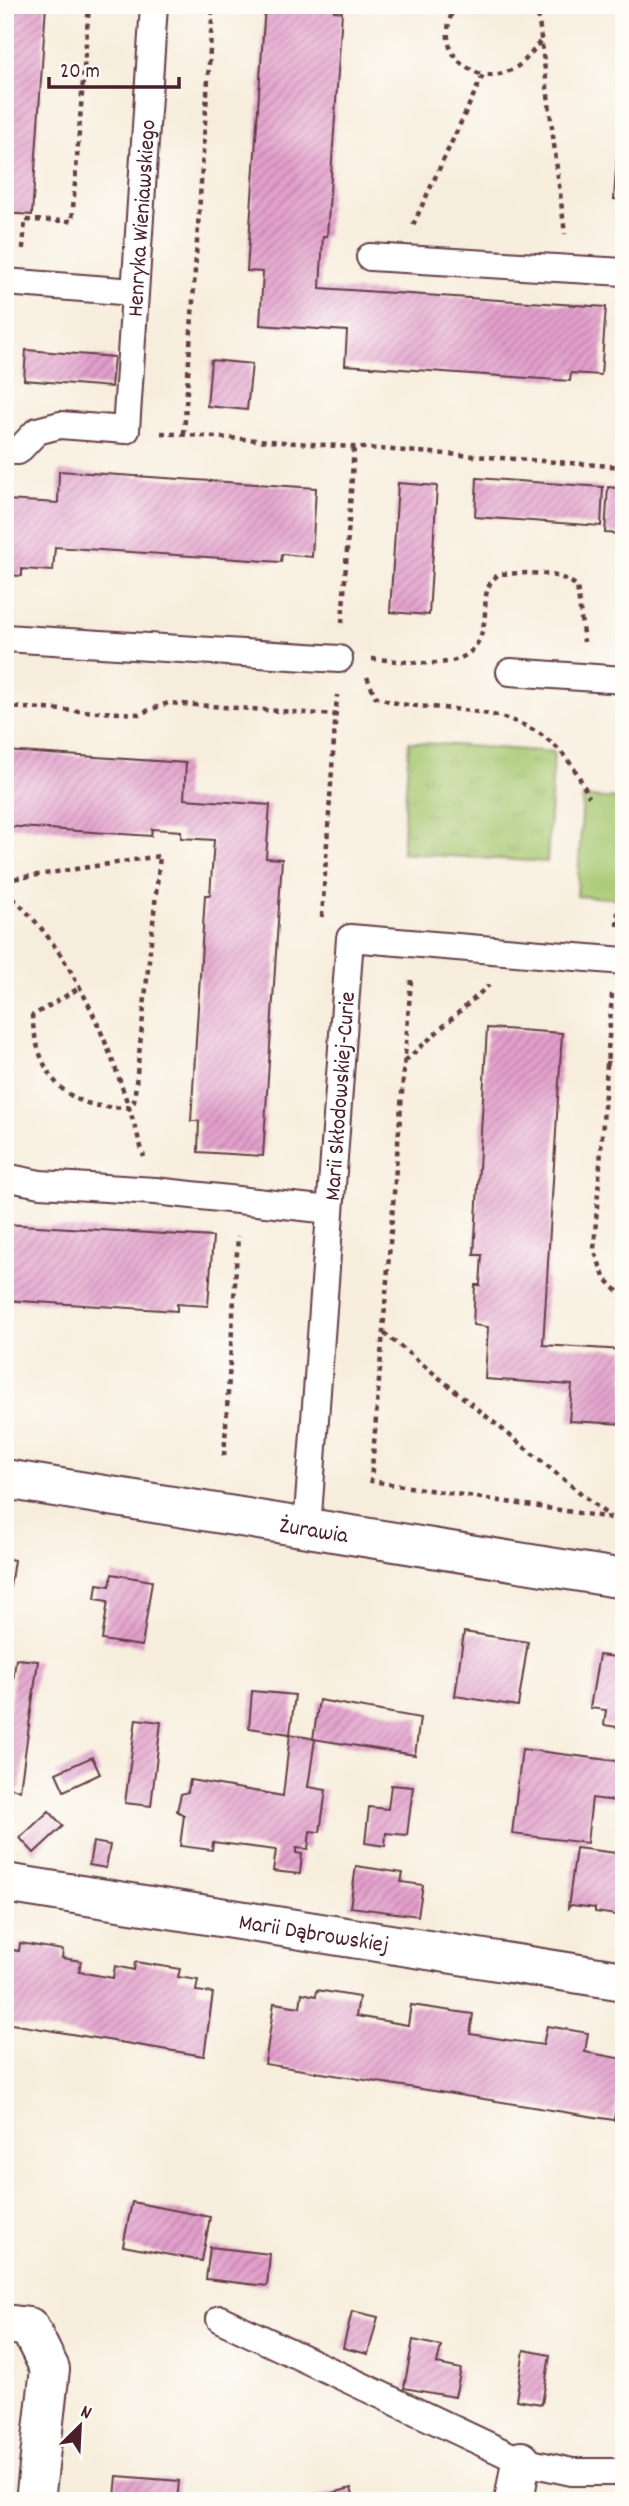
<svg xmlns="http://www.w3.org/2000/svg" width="629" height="2506" viewBox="0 0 629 2506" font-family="Dekko,sans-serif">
	<defs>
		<pattern id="park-tufts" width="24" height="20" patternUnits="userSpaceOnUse" patternTransform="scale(1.75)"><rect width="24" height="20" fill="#a7c871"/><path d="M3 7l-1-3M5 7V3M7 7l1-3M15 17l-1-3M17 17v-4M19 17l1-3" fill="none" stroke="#91ab62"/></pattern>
		<pattern id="building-hatch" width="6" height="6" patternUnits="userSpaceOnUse" patternTransform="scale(1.75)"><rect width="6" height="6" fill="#e39fcb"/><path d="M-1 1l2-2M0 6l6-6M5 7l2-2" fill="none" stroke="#ba81a5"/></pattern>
	</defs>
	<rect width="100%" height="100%" fill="#fdfcf7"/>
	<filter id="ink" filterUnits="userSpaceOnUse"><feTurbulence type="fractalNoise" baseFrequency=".0143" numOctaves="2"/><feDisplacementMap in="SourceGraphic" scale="14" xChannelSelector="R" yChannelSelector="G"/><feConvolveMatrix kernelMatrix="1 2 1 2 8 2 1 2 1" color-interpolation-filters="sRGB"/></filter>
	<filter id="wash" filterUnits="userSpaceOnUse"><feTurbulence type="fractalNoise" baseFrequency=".00686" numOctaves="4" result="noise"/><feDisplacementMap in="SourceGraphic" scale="28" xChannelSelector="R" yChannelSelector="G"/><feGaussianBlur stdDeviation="1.57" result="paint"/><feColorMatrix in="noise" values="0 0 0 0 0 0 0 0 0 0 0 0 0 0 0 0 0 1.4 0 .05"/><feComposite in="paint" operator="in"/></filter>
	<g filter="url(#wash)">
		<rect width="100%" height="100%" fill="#f7eddc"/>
		<!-- green -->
		<path fill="#a7c871" stroke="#78744e" stroke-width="2" d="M583 797 624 799V899L577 896Z"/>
		<!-- park -->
		<path fill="url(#park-tufts)" stroke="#78744e" stroke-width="2" d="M409 742 554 752 547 862 402 853Z"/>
		<g id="blocks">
			<!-- building -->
			<g fill="url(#building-hatch)">
				<path d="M5 5H46L32 215 5 213Z"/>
				<path d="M265 5H334V11L342 12 327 236H323L320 288 606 307 601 375 571 373 570 381 345 365 347 331 260 325 263 272 247 271Z"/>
				<path d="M622 85H624V200L614 199Z"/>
				<path d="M26 350 114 357 111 387 24 380Z"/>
				<path d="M211 360 252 364 247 410 207 406Z"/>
				<path d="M59 471 316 488 312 557 282 554 281 562 55 547 53 571 22 569V576L5 575V500L58 503Z"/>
				<path d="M477 478 603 487 601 526 475 517Z"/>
				<path d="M398 483 437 486 429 615 390 612Z"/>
				<path d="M608 487 624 489V534L605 533Z"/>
				<path d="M5 751 186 763 184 799 270 805 266 858 282 859 263 1156 198 1152 199 1121H191L205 895H210L214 840 181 838V831L152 829 151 836 5 826Z"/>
				<path d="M487 1028 562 1033 543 1345 624 1350V1424L569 1421 572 1385 485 1379 488 1327 473 1325 475 1285H480L482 1255H474Z"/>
				<path d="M5 1224 213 1237 208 1306 177 1304V1311L5 1300Z"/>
				<path d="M5 1558 14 1560 7 1607H5Z"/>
				<path d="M112 1574 152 1581 142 1646 102 1640 108 1601 95 1599 97 1584 110 1586Z"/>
				<path d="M464 1632 528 1642 518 1706 455 1696Z"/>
				<path d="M599 1655 624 1658V1728L604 1725 606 1710 590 1708Z"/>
				<path d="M16 1659 38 1661 20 1790 5 1787V1740Z"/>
				<path d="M252 1691 295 1695 290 1734 249 1728Z"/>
				<path d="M319 1700 420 1718 415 1755 313 1739Z"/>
				<path d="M136 1719 161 1722 151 1806 125 1803Z"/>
				<path d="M290 1734 315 1739 308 1787 326 1790 320 1832 310 1831 308 1849 296 1848V1853L302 1854 300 1874 273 1871 276 1850 213 1842 212 1850 180 1846 184 1815 177 1811 181 1794 188 1792 190 1780 283 1796Z"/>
				<path d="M522 1749 624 1762V1802L592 1798 587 1843 512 1834Z"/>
				<path d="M92 1757 100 1774 64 1791 56 1773Z"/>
				<path d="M391 1785 413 1787 407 1835 386 1833 385 1846 365 1843 369 1807 388 1809Z"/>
				<path d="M49 1811 63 1826 34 1853 20 1838Z"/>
				<path d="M93 1842 110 1845 106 1868 89 1865Z"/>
				<path d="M576 1848 624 1854V1916L595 1912V1908L571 1905 568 1908Z"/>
				<path d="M356 1866 403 1873 401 1882 423 1885 418 1916 350 1907Z"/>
				<path d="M20 1943 63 1950 62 1958 81 1961 79 1972 113 1978 115 1966 134 1970 135 1962 180 1969 178 1977 198 1980 196 1991 213 1993 204 2056 5 2023V1949L19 1951Z"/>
				<path d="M317 1990 359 1997 356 2016 408 2025 411 2005 473 2014 470 2034 507 2040 543 2045 547 2026 588 2033 585 2052 623 2059 614 2120 265 2064 274 2003 300 2007 302 1993 316 1996Z"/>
				<path d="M132 2202 210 2217 202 2261 123 2246Z"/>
				<path d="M210 2247 270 2254 267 2286 206 2279Z"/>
				<path d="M352 2311 378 2317 368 2354 343 2348Z"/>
				<path d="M413 2340 441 2346 437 2364 461 2369 455 2397 404 2388Z"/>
				<path d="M524 2350 550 2355 542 2404 516 2400Z"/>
				<path d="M117 2476 179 2481 177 2501H108V2497H115Z"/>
				<path d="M351 2488 355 2501H306V2500Z"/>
			</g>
		</g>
	</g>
	<g filter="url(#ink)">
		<use href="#blocks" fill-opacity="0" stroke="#643e46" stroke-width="2"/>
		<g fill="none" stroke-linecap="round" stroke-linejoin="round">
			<defs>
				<g id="service">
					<path d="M370 257 624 272"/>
					<path d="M5 282 134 292"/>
					<path id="s1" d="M5 450 18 451 37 431 60 425 126 430 154 5"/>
					<path d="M5 638 339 659"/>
					<path d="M510 672 624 680"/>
					<path d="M5 1177 40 1184 155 1191 330 1210"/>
					<path id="s2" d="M307 1529 350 938 624 961"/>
					<path d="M220 2319 521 2461 572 2472H624"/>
				</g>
				<g id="minor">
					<path id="s3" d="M5 1479 624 1579"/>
					<path id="s4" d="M5 1883 624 1981"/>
					<path d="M5 2324 29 2327 50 2369 35 2501"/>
					<path d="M514 2501 521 2461"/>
				</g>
			</defs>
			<!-- service casing -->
			<use href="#service" stroke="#643e46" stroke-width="30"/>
			<!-- minor casing -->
			<use href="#minor" stroke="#643e46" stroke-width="42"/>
			<!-- path -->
			<g stroke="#643e46" stroke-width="4.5" stroke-dasharray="5 5" stroke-linecap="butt">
				<path d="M455 5C440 39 448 62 483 75"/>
				<path d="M530 5 538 15"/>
				<path d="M537 5 565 234"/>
				<path d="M413 225 483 75C513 76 525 63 541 40"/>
				<path d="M23 249 25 220 72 221 89 5"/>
				<path d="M161 433 624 467"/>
				<path d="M184 434 213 5"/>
				<path d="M342 623 354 447"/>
				<path d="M372 659C423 661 482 681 485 612 486 594 485 585 499 574 525 573 556 570 577 586L584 642"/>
				<path d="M367 677 375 696C397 706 419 706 443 708 514 714 559 728 589 797"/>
				<path d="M5 707 139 714 168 703 335 715"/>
				<path d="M5 880 160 856 134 1102 129 1107C66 1112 38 1076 32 1016L79 988"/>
				<path d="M5 892C80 952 118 1068 144 1157"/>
				<path d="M322 917 337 695"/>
				<path d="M617 926 619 899"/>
				<path d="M411 980 371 1481 624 1520"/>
				<path d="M612 994 594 1249 604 1277 624 1298"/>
				<path d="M405 1061 489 985"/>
				<path d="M605 1063 624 1064"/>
				<path d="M384 1333 610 1517"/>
				<path d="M224 1456 238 1236"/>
			</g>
			<!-- service -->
			<use href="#service" stroke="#fff" stroke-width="26"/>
			<!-- minor -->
			<use href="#minor" stroke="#fff" stroke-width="38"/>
		</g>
	</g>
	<g text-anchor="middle" stroke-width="6" stroke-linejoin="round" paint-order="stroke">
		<!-- street labels -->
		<g font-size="23" fill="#4a1f2b" stroke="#fdfcf7">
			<text dy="8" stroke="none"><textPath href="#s1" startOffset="343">Henryka Wieniawskiego</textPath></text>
			<text dy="8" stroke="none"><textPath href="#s2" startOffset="434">Marii Skłodowskiej-Curie</textPath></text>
			<text dy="8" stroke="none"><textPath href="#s3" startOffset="313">Żurawia</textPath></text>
			<text dy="8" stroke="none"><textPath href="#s4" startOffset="313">Marii Dąbrowskiej</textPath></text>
		</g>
	</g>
	<!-- margin -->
	<rect width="629" height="2506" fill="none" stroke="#fdfcf7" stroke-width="28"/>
	<!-- north arrow -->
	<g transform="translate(80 2426) rotate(24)" stroke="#fdfcf7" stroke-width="5" paint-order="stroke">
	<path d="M0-5L12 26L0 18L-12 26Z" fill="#4a1f2b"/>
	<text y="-10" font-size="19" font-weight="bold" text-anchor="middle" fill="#4a1f2b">N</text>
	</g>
	<!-- scale -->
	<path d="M49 77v10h130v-10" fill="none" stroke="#4a1f2b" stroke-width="3.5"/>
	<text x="60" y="77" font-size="21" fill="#4a1f2b" stroke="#fdfcf7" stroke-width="5" paint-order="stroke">20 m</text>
</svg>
